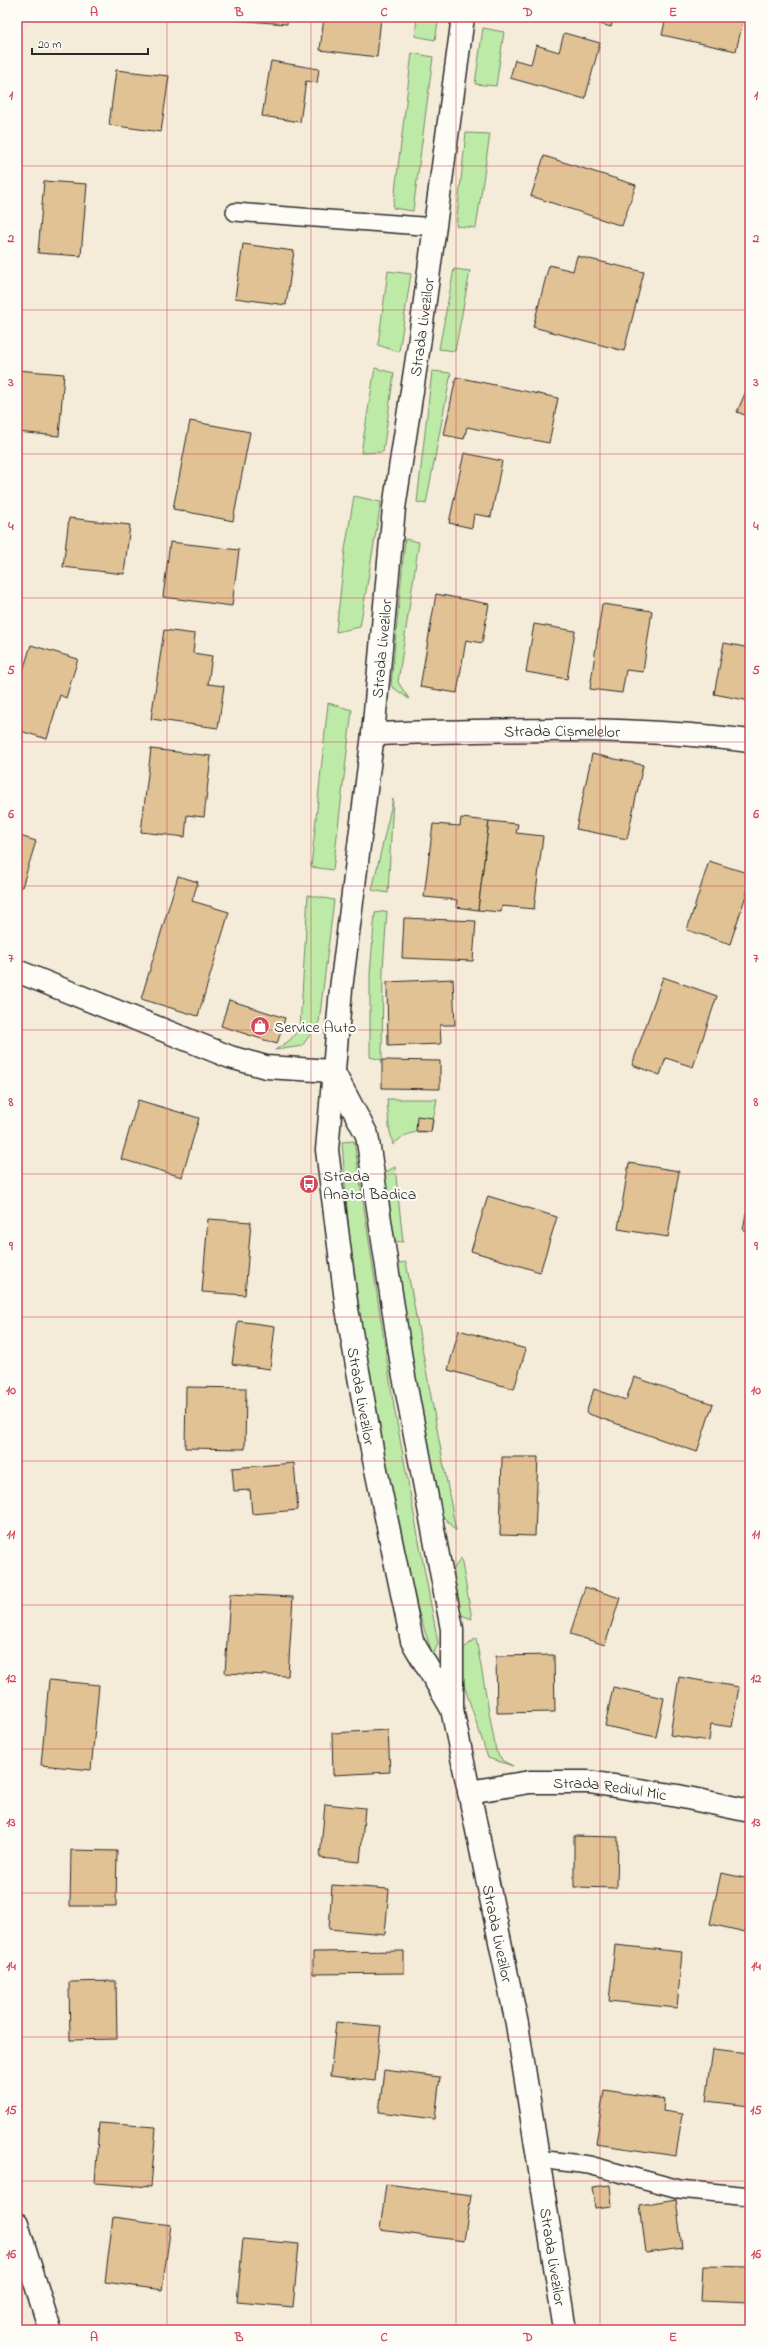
<svg xmlns="http://www.w3.org/2000/svg" width="767" height="2347" viewBox="0 0 767 2347" font-family="'Indie Flower',sans-serif">
	<rect width="100%" height="100%" fill="#f5ebd9"/>
	<filter id="ink" filterUnits="userSpaceOnUse"><feTurbulence type="fractalNoise" baseFrequency=".025" numOctaves="2"/><feDisplacementMap in="SourceGraphic" scale="8" xChannelSelector="R" yChannelSelector="G"/><feConvolveMatrix kernelMatrix="1 2 1 2 8 2 1 2 1" color-interpolation-filters="sRGB"/></filter>
	<g filter="url(#ink)">
		<!-- green -->
		<g fill="#bdeaa7" stroke="#748a69">
			<path d="M417 17H439L435 40 415 36Z"/>
			<path d="M483 28 504 32 496 86 475 84Z"/>
			<path d="M412 53 433 57 413 211 393 208Z"/>
			<path d="M466 133 490 134 476 228 456 226Z"/>
			<path d="M454 269 470 271 455 351 439 349Z"/>
			<path d="M388 271 411 274 399 352 378 345Z"/>
			<path d="M375 368 394 373 383 452 361 453Z"/>
			<path d="M432 371 451 373 426 504 417 502Z"/>
			<path d="M354 496 381 502 360 627 336 632 345 550Z"/>
			<path d="M405 539 419 542 398 682 409 699 391 686Z"/>
			<path d="M328 703 352 710 333 870 311 867Z"/>
			<path d="M393 799 388 893 372 890Z"/>
			<path d="M308 895 334 900 319 1022 302 1046 275 1050 289 1041 300 1028Z"/>
			<path d="M387 911 383 969 382 1060 370 1057V974L375 913Z"/>
			<path d="M387 1099H437L431 1132C415 1131 404 1133 393 1145L389 1127Z"/>
			<path d="M354 1141 394 1407 438 1643 433 1656 418 1610 390 1493 352 1275 342 1142Z"/>
			<path d="M395 1167 403 1242 391 1241 382 1174Z"/>
			<path d="M406 1262 456 1531 436 1508 394 1264Z"/>
			<path d="M461 1558 472 1619 458 1614 451 1573Z"/>
			<path d="M476 1638 496 1751 503 1761 513 1766 488 1758 462 1679V1650Z"/>
		</g>
		<!-- building -->
		<g fill="#e1c294" stroke="#2b2b2b">
			<path d="M219 17H288L287 24 219 19Z"/>
			<path d="M324 17H381L377 57 320 50Z"/>
			<path d="M575 17H614L611 27Z"/>
			<path d="M666 17H744L736 51 662 35Z"/>
			<path d="M564 33 600 43 585 99 510 78 515 60 531 64 536 45 559 52Z"/>
			<path d="M271 61 319 69 317 83 306 81 300 122 262 116Z"/>
			<path d="M116 70 169 76 161 132 109 125Z"/>
			<path d="M544 156 636 185 622 226 531 196Z"/>
			<path d="M44 181 87 184 81 256 38 253Z"/>
			<path d="M243 244 294 251 286 305 235 298Z"/>
			<path d="M577 256 644 272 624 351 533 327 549 265 573 271Z"/>
			<path d="M17 370 64 374 59 436 17 432Z"/>
			<path d="M456 377 558 398 549 443 467 427 464 439 444 435Z"/>
			<path d="M750 382V417L737 412Z"/>
			<path d="M190 421 250 432 233 521 173 509Z"/>
			<path d="M464 453 502 461 491 517 474 514 472 528 449 523Z"/>
			<path d="M69 518 130 525 124 574 63 567Z"/>
			<path d="M170 542 239 550 232 606 163 597Z"/>
			<path d="M436 594 489 604 482 643 466 640 457 693 420 687Z"/>
			<path d="M602 604 652 611 643 672 626 670 622 693 590 689Z"/>
			<path d="M534 624 575 631 567 679 526 672Z"/>
			<path d="M164 630 195 634 193 653 212 656 208 684 224 686 218 728 151 719Z"/>
			<path d="M724 643 750 648V701L714 694Z"/>
			<path d="M31 645 78 659 66 698 60 695 47 739 17 730V690Z"/>
			<path d="M151 749 211 756 204 817 187 815 185 837 141 832Z"/>
			<path d="M592 754 643 765 627 839 576 829Z"/>
			<path d="M461 818 489 821 478 910 456 907 457 900 424 897 433 824 460 826Z"/>
			<path d="M489 821 518 824 516 833 543 836 534 909 502 906 501 912 478 910Z"/>
			<path d="M17 835 36 841 22 887 17 886Z"/>
			<path d="M709 861 750 874V883L730 944 687 930Z"/>
			<path d="M178 876 198 882 192 901 229 912 198 1016 141 999Z"/>
			<path d="M404 918 476 921 473 961 402 958Z"/>
			<path d="M663 977 717 996 693 1067 666 1058 660 1075 632 1065Z"/>
			<path d="M453 979 455 1025H440L441 1044 388 1046 387 982Z"/>
			<path d="M229 1000 285 1018 277 1044 221 1026Z"/>
			<path d="M382 1060 440 1061V1089L382 1088Z"/>
			<path d="M138 1100 199 1118 182 1177 121 1159Z"/>
			<path d="M417 1116 433 1118 431 1132 416 1131Z"/>
			<path d="M629 1163 679 1171 668 1237 618 1229Z"/>
			<path d="M488 1196 557 1217 540 1272 471 1251Z"/>
			<path d="M746 1213H750V1231L743 1230Z"/>
			<path d="M208 1219 251 1222 245 1295 202 1292Z"/>
			<path d="M238 1321 275 1326 270 1369 232 1364Z"/>
			<path d="M459 1330 526 1349 514 1389 448 1370Z"/>
			<path d="M634 1377 713 1404 697 1452 586 1413 594 1389 626 1400Z"/>
			<path d="M186 1387 246 1388 245 1449 185 1448Z"/>
			<path d="M502 1457H538L535 1536 500 1535Z"/>
			<path d="M294 1463 298 1510 252 1514 250 1490 234 1491 232 1468Z"/>
			<path d="M585 1587 620 1598 605 1645 570 1634Z"/>
			<path d="M230 1594 293 1597 288 1676 225 1673Z"/>
			<path d="M554 1655 555 1712 497 1713 496 1656Z"/>
			<path d="M679 1677 739 1687 732 1727 711 1724 709 1741 670 1735Z"/>
			<path d="M49 1680 99 1685 91 1770 41 1765Z"/>
			<path d="M613 1687 664 1698 656 1737 605 1726Z"/>
			<path d="M388 1730 390 1772 333 1775 332 1733Z"/>
			<path d="M325 1804 365 1808 360 1862 320 1858Z"/>
			<path d="M574 1836 618 1837 617 1888 574 1887Z"/>
			<path d="M71 1850 117 1851 116 1906H70Z"/>
			<path d="M721 1873 750 1879V1933L710 1924Z"/>
			<path d="M332 1885 389 1889 385 1934 329 1929Z"/>
			<path d="M615 1945 682 1952 677 2008 609 2001Z"/>
			<path d="M404 1951V1973L313 1974V1952Z"/>
			<path d="M116 1981 117 2039 70 2040 69 1982Z"/>
			<path d="M336 2022 381 2026 375 2081 330 2076Z"/>
			<path d="M713 2049 750 2053V2106L706 2101Z"/>
			<path d="M384 2070 440 2077 435 2119 379 2112Z"/>
			<path d="M604 2090 664 2099 663 2111 682 2114 676 2156 596 2144Z"/>
			<path d="M99 2123 156 2127 151 2187 95 2183Z"/>
			<path d="M386 2184 471 2195 464 2241 380 2230Z"/>
			<path d="M610 2185 612 2206 595 2208 592 2187Z"/>
			<path d="M676 2199 682 2248 646 2253 640 2205Z"/>
			<path d="M113 2217 171 2225 162 2290 105 2282Z"/>
			<path d="M243 2239 299 2244 293 2307 237 2302Z"/>
			<path d="M703 2266 750 2267V2303L701 2301Z"/>
		</g>
		<g fill="none" stroke-linecap="round" stroke-linejoin="round">
			<defs>
				<g id="service">
					<path d="M235 212 435 227"/>
					<path d="M538 2159 589 2165 679 2189 750 2196"/>
				</g>
				<g id="minor">
					<path id="s1" d="M373 734C499 730 624 725 750 741"/>
					<path d="M17 971 230 1057 266 1067 333 1071"/>
					<path id="s2" d="M469 1792 530 1782H589L678 1796 750 1811"/>
				</g>
				<g id="tertiary">
					<path id="s3" d="M333 1071 367 1135 402 1366 452 1629V1709L517 2024 565 2330"/>
					<path id="s4" d="M452 1709 412 1641 373 1455 347 1309 327 1150 341 989 373 734 394 508 419 345 463 17"/>
					<path d="M17 2224 50 2330"/>
				</g>
			</defs>
			<!-- service casing -->
			<use href="#service" stroke="#2b2b2b" stroke-width="20"/>
			<!-- minor casing -->
			<use href="#minor" stroke="#2b2b2b" stroke-width="25"/>
			<!-- tertiary casing -->
			<use href="#tertiary" stroke="#2b2b2b" stroke-width="25"/>
			<!-- service -->
			<use href="#service" stroke="#fdfcf7" stroke-width="17"/>
			<!-- minor -->
			<use href="#minor" stroke="#fdfcf7" stroke-width="22"/>
			<!-- tertiary -->
			<use href="#tertiary" stroke="#fdfcf7" stroke-width="22"/>
		</g>
	</g>
	<!-- grid -->
	<path fill="none" stroke="#d1495b" stroke-width="1" stroke-opacity="0.55" d="M167 17V2330M311 17V2330M456 17V2330M600 17V2330M17 166H750M17 310H750M17 454H750M17 598H750M17 742H750M17 886H750M17 1030H750M17 1174H750M17 1317H750M17 1461H750M17 1605H750M17 1749H750M17 1893H750M17 2037H750M17 2181H750"/>
	<!-- icons -->
	<defs>
		<symbol id="shop-disc" viewBox="-11 -11 22 22"><circle r="9.5" fill="#d1495b" stroke="#fdfcf7"/><path d="M-5-2.5h2.3a2.7 3.5 0 0 1 5.4 0H5L5.5 6h-11ZM-1.5-2.5h3a1.5 2.3 0 0 0-3 0Z" fill="#fff"/></symbol>
		<symbol id="bus-disc" viewBox="-11 -11 22 22"><circle r="9.5" fill="#d1495b" stroke="#fdfcf7"/><path d="M-5-6H5V4H4V6H2V4H-2V6H-4V4H-5ZM-3.5-4V0h7V-4ZM-3.5 1.2v1.5H-2V1.2ZM2 1.2v1.5H3.5V1.2Z" fill="#fff"/></symbol>
	</defs>
	<g fill-rule="evenodd">
		<use href="#shop-disc" x="249" y="1015" width="22" height="22"/>
		<use href="#bus-disc" x="298" y="1173" width="22" height="22"/>
	</g>
	<g text-anchor="middle" stroke-width="4" stroke-linejoin="round" paint-order="stroke">
		<!-- street labels -->
		<g font-size="16" fill="#2b2b2b" stroke="#fdfcf7">
			<text dy="6" stroke="none"><textPath href="#s4" startOffset="1406">Strada Livezilor</textPath></text>
			<text dy="6" stroke="none"><textPath href="#s4" startOffset="1082">Strada Livezilor</textPath></text>
			<text dy="6" stroke="none"><textPath href="#s1" startOffset="189">Strada Cișmelelor</textPath></text>
			<text transform="translate(362 1396) rotate(80)" y="6">Strada Livezilor</text>
			<text dy="6" stroke="none"><textPath href="#s2" startOffset="142">Strada Rediul Mic</textPath></text>
			<text dy="6" stroke="none"><textPath href="#s3" startOffset="883">Strada Livezilor</textPath></text>
			<text dy="6" stroke="none"><textPath href="#s3" startOffset="1211">Strada Livezilor</textPath></text>
		</g>
		<!-- poi labels -->
		<g font-size="16" fill="#2b2b2b" stroke="#fdfcf7" text-anchor="start">
			<text x="274" y="1032">Service Auto</text>
			<text x="323" y="1181">Strada<tspan x="323" dy="18">Anatol Badica</tspan></text>
		</g>
	</g>
	<!-- margin -->
	<rect width="767" height="2347" fill="none" stroke="#fdfcf7" stroke-width="44"/>
	<!-- scale -->
	<path d="M32 48v6h116v-6" fill="none" stroke="#2b2b2b" stroke-width="2"/>
	<text x="38" y="48" font-size="12" fill="#2b2b2b" stroke="#fdfcf7" stroke-width="3" paint-order="stroke">20 m</text>
	<rect x="22" y="22" width="723" height="2303" fill="none" stroke="#d1495b" stroke-width="1.5"/>
	<g font-size="13" text-anchor="middle" font-weight="bold" fill="#d1495b">
		<text x="94" y="16">A</text>
		<text x="239" y="16">B</text>
		<text x="384" y="16">C</text>
		<text x="528" y="16">D</text>
		<text x="673" y="16">E</text>
		<text x="11" y="99">1</text>
		<text x="756" y="99">1</text>
		<text x="11" y="242">2</text>
		<text x="756" y="242">2</text>
		<text x="11" y="386">3</text>
		<text x="756" y="386">3</text>
		<text x="11" y="530">4</text>
		<text x="756" y="530">4</text>
		<text x="11" y="674">5</text>
		<text x="756" y="674">5</text>
		<text x="11" y="818">6</text>
		<text x="756" y="818">6</text>
		<text x="11" y="962">7</text>
		<text x="756" y="962">7</text>
		<text x="11" y="1106">8</text>
		<text x="756" y="1106">8</text>
		<text x="11" y="1250">9</text>
		<text x="756" y="1250">9</text>
		<text x="11" y="1394">10</text>
		<text x="756" y="1394">10</text>
		<text x="11" y="1538">11</text>
		<text x="756" y="1538">11</text>
		<text x="11" y="1682">12</text>
		<text x="756" y="1682">12</text>
		<text x="11" y="1826">13</text>
		<text x="756" y="1826">13</text>
		<text x="11" y="1970">14</text>
		<text x="756" y="1970">14</text>
		<text x="11" y="2114">15</text>
		<text x="756" y="2114">15</text>
		<text x="11" y="2258">16</text>
		<text x="756" y="2258">16</text>
		<text x="94" y="2341">A</text>
		<text x="239" y="2341">B</text>
		<text x="384" y="2341">C</text>
		<text x="528" y="2341">D</text>
		<text x="673" y="2341">E</text>
	</g>
</svg>
